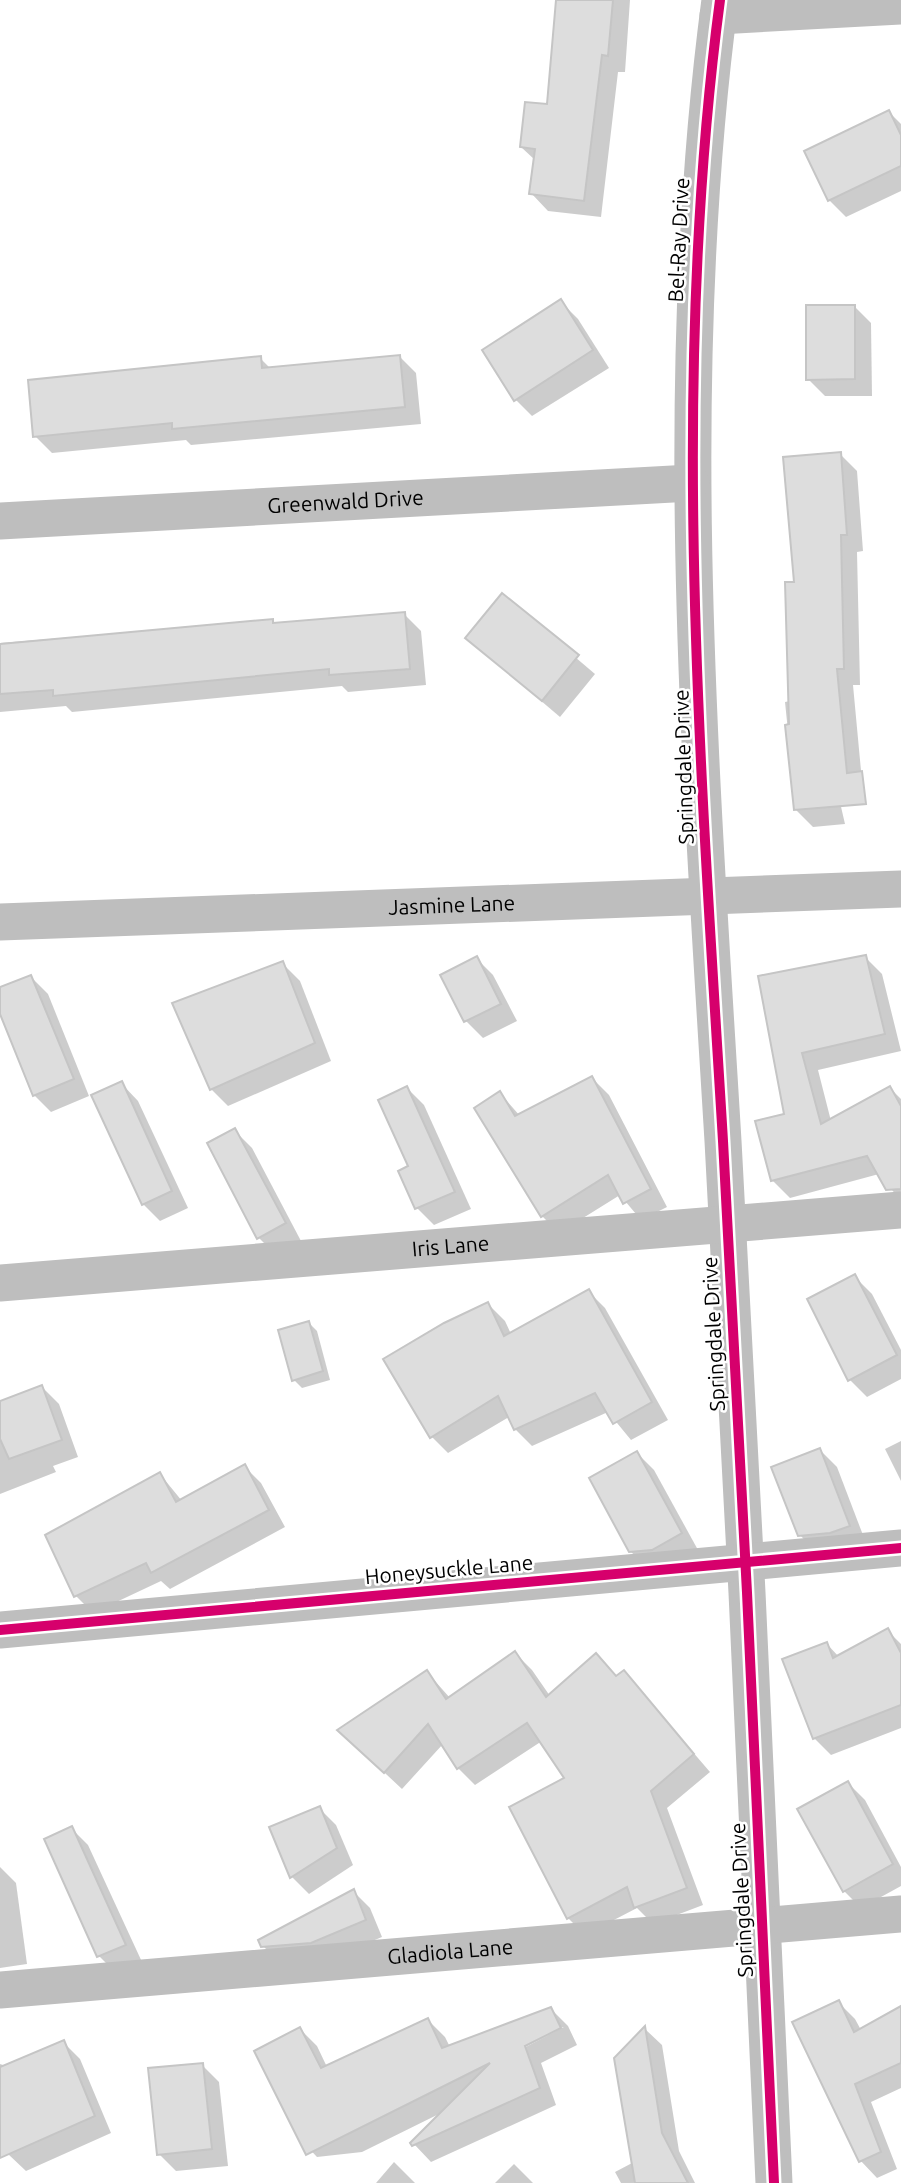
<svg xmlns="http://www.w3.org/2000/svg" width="901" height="2183" viewBox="0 0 901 2183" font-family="Ubuntu,sans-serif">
	<rect width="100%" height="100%" fill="#fff"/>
	<!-- shadow -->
	<g fill="#0003" fill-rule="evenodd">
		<path d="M557 0H630L625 72H618L601 217 548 211 531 193 535 160 521 147 549 106Z"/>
		<path d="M889 112 901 124V191L846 217 829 200Z"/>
		<path d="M561 302 578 319 609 368 532 416 515 399Z"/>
		<path d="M854 306 871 323 872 396H825L808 379Z"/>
		<path d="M399 356 416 373 421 424 191 445 186 440 52 453 35 436 260 358 271 369Z"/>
		<path d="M840 454 857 471 863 551 857 552 860 685H853L863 792 839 798 845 824 813 827 796 810 785 702 790 701Z"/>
		<path d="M502 595 595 674 560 717 467 638Z"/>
		<path d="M404 614 421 631 426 685 348 692 342 686 72 712 66 706 0 712V643L272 621 276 625Z"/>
		<path d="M865 957 882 974 901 1051 818 1070 831 1121 890 1088 901 1099V1201L879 1174 790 1198 773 1181 757 1123 786 1115 760 978Z"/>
		<path d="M476 958 493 975 517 1021 483 1038 466 1021Z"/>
		<path d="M282 963 300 981 331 1061 228 1106 211 1089Z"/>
		<path d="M31 977 48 994 89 1096 51 1112 34 1095 0 1009V989Z"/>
		<path d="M592 1078 609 1095 667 1207 641 1220 620 1195 559 1233 542 1216 500 1093 520 1116Z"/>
		<path d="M121 1083 138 1101 188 1208 160 1221 143 1204Z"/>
		<path d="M407 1088 424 1105 471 1209 434 1225 417 1208Z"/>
		<path d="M235 1131 252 1148 301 1241 276 1255 259 1238Z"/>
		<path d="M855 1277 872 1294 901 1350V1379L867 1397 850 1380Z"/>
		<path d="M588 1291 605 1308 668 1420 631 1440 608 1412 532 1446 515 1429 509 1417 448 1453 431 1436 488 1304 505 1321 511 1334Z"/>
		<path d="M309 1323 317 1331 330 1380 302 1388 294 1380Z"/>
		<path d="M42 1387 59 1404 78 1457 53 1466 56 1472 0 1494V1403Z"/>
		<path d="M901 1441V1481L885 1449Z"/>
		<path d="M820 1450 837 1467 866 1543 817 1553 800 1535Z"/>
		<path d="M637 1453 654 1470 698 1550 648 1568 630 1551Z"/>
		<path d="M244 1466 261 1483 285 1527 170 1589 161 1581 93 1613 76 1596 47 1535 160 1474 182 1501Z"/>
		<path d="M888 1631 901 1644V1728L831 1755 814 1738 827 1644 839 1657Z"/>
		<path d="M515 1653 532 1670 550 1696 596 1656 617 1677 624 1672 710 1772 667 1808 703 1905 653 1924 637 1908 585 1935 568 1918 567 1778 542 1741 475 1785 458 1768 443 1744 402 1789 356 1746 427 1672 450 1698Z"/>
		<path d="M848 1783 865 1800 901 1867V1886L861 1908 844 1891Z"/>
		<path d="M319 1808 336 1825 353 1865 309 1894 292 1877 272 1827Z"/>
		<path d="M71 1828 88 1845 142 1962 116 1973 99 1956 46 1840Z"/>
		<path d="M0 1867 16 1883 27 1964 0 1968Z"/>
		<path d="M353 1891 370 1908 382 1937 329 1959 280 1963 263 1946Z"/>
		<path d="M838 2002 855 2019 861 2030 901 2008V2088L871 2102 897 2169 877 2178 860 2160Z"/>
		<path d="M551 2009 568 2026 577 2045 541 2063 556 2105 431 2162 413 2143 443 2112 362 2152 317 2157 300 2139V2029L317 2046 327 2067 428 2020 445 2037 450 2047ZM564 2027 518 2051 516 2048 555 2029Z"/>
		<path d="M645 2029 662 2045 679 2151 695 2183H621L615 2172 634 2162Z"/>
		<path d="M63 2042 80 2059 111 2133 26 2171 8 2154 0 2136V2064L6 2066Z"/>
		<path d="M202 2065 219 2082 228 2166 176 2171 159 2154Z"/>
		<path d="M394 2162 415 2183H376Z"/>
		<path d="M514 2164 533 2183H495Z"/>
	</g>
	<!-- building -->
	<g fill="#ddd" stroke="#c5c5c5" stroke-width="2">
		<path d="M556 0H613L608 56 602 55 584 201 529 194 535 149 520 147 525 102 547 104Z"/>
		<path d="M889 110 901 135V166L828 201 804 151Z"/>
		<path d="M561 299 593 350 514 401 482 350Z"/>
		<path d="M806 305H855V379L806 380Z"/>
		<path d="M400 355 405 407 172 429V423L33 437 28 380 261 356 262 368Z"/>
		<path d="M841 452 847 535H841L844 669H837L847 773 862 771 866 804 794 810 785 725 789 724 785 582H794L783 457Z"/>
		<path d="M502 593 579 655 542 701 465 638Z"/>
		<path d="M405 612 410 669 329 675V669L53 696V690L0 694V644L273 619V623Z"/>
		<path d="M866 955 885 1034 802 1053 821 1124 890 1086 901 1106V1189L886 1190 867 1156 771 1181 755 1121 784 1114 758 976Z"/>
		<path d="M477 956 501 1004 464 1022 440 975Z"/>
		<path d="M283 961 315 1043 210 1090 172 1003Z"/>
		<path d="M31 975 74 1079 33 1096 0 1014V987Z"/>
		<path d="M592 1076 651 1189 623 1204 608 1175 541 1217 474 1108 500 1091 515 1116Z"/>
		<path d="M122 1081 172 1191 142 1205 91 1095Z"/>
		<path d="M407 1086 455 1192 415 1209 398 1171 408 1166 378 1100Z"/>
		<path d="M235 1128 286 1223 257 1239 207 1143Z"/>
		<path d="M855 1274 897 1355 848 1381 807 1299Z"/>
		<path d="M589 1289 652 1402 613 1424 595 1393 514 1430 498 1396 430 1438 383 1359 444 1323 488 1302 504 1336Z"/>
		<path d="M309 1321 323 1371 292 1381 278 1330Z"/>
		<path d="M42 1385 62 1440 9 1459 0 1439V1401Z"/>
		<path d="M820 1448 850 1526 830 1533 798 1536 771 1467Z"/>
		<path d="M637 1451 682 1533 652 1550 629 1552 589 1478Z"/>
		<path d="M245 1464 269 1510 151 1573 146 1563 74 1597 45 1535 160 1472 176 1502Z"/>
		<path d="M888 1628 901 1653V1705L813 1739 782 1659 827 1642 833 1658Z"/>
		<path d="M515 1651 546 1697 596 1653 616 1676 624 1670 694 1754 651 1791 687 1888 634 1908 627 1887 567 1919 509 1807 564 1778 527 1723 457 1769 428 1724 384 1773 337 1730 427 1670 446 1699Z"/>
		<path d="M848 1781 893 1864 843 1892 797 1809Z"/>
		<path d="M320 1806 337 1848 290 1878 269 1827Z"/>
		<path d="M72 1826 126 1945 97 1957 44 1839Z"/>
		<path d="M354 1889 366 1920 311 1943 261 1947 258 1940Z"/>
		<path d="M839 2000 854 2032 901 2006V2063L855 2084 881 2152 859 2162 792 2022Z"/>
		<path d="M551 2007 561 2028 525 2046 540 2088 412 2146 410 2143 490 2063 306 2155 254 2051 300 2027 321 2068 428 2018 442 2048Z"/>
		<path d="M645 2026 662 2133 688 2183H635L614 2058Z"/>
		<path d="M64 2040 95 2116 0 2158V2067Z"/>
		<path d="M203 2063 212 2149 157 2155 148 2068Z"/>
	</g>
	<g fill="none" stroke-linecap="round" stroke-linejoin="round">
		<!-- street -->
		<g stroke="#bebebe" stroke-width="37">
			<path d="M720 0C670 378 700 761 723 1141 743 1488 759 1836 774 2183"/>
			<path d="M718 16 901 6"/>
			<path id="s1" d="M0 521 691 483"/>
			<path id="s2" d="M0 922 901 889"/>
			<path id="s3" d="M0 1283 901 1210"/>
			<path d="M0 1630 901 1548"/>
			<path id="s4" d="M0 1990 901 1914"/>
		</g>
		<defs>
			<g id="cycleway">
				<path d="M720 0C670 378 700 761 723 1141 743 1488 759 1836 774 2183"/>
				<path d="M0 1630 901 1548"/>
			</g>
		</defs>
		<!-- cycleway casing -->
		<use href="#cycleway" stroke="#fff" stroke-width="15"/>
		<!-- cycleway -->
		<use href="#cycleway" stroke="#d6006c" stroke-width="10"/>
	</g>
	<g text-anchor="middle" stroke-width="5" stroke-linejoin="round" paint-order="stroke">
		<!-- street labels -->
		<g font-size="21" fill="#000" stroke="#fff">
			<text transform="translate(679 240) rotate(-87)" y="7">Bel-Ray Drive</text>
			<text dy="7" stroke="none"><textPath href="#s1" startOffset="346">Greenwald Drive</textPath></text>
			<text transform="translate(684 767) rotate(-92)" y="7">Springdale Drive</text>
			<text dy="7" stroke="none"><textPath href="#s2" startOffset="452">Jasmine Lane</textPath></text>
			<text dy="7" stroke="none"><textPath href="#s3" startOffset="452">Iris Lane</textPath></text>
			<text transform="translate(714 1334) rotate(-93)" y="7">Springdale Drive</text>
			<text transform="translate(449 1570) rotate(-5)" y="7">Honeysuckle Lane</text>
			<text transform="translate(742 1900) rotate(-93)" y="7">Springdale Drive</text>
			<text dy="7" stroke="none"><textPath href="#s4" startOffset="452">Gladiola Lane</textPath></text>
		</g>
	</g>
</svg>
